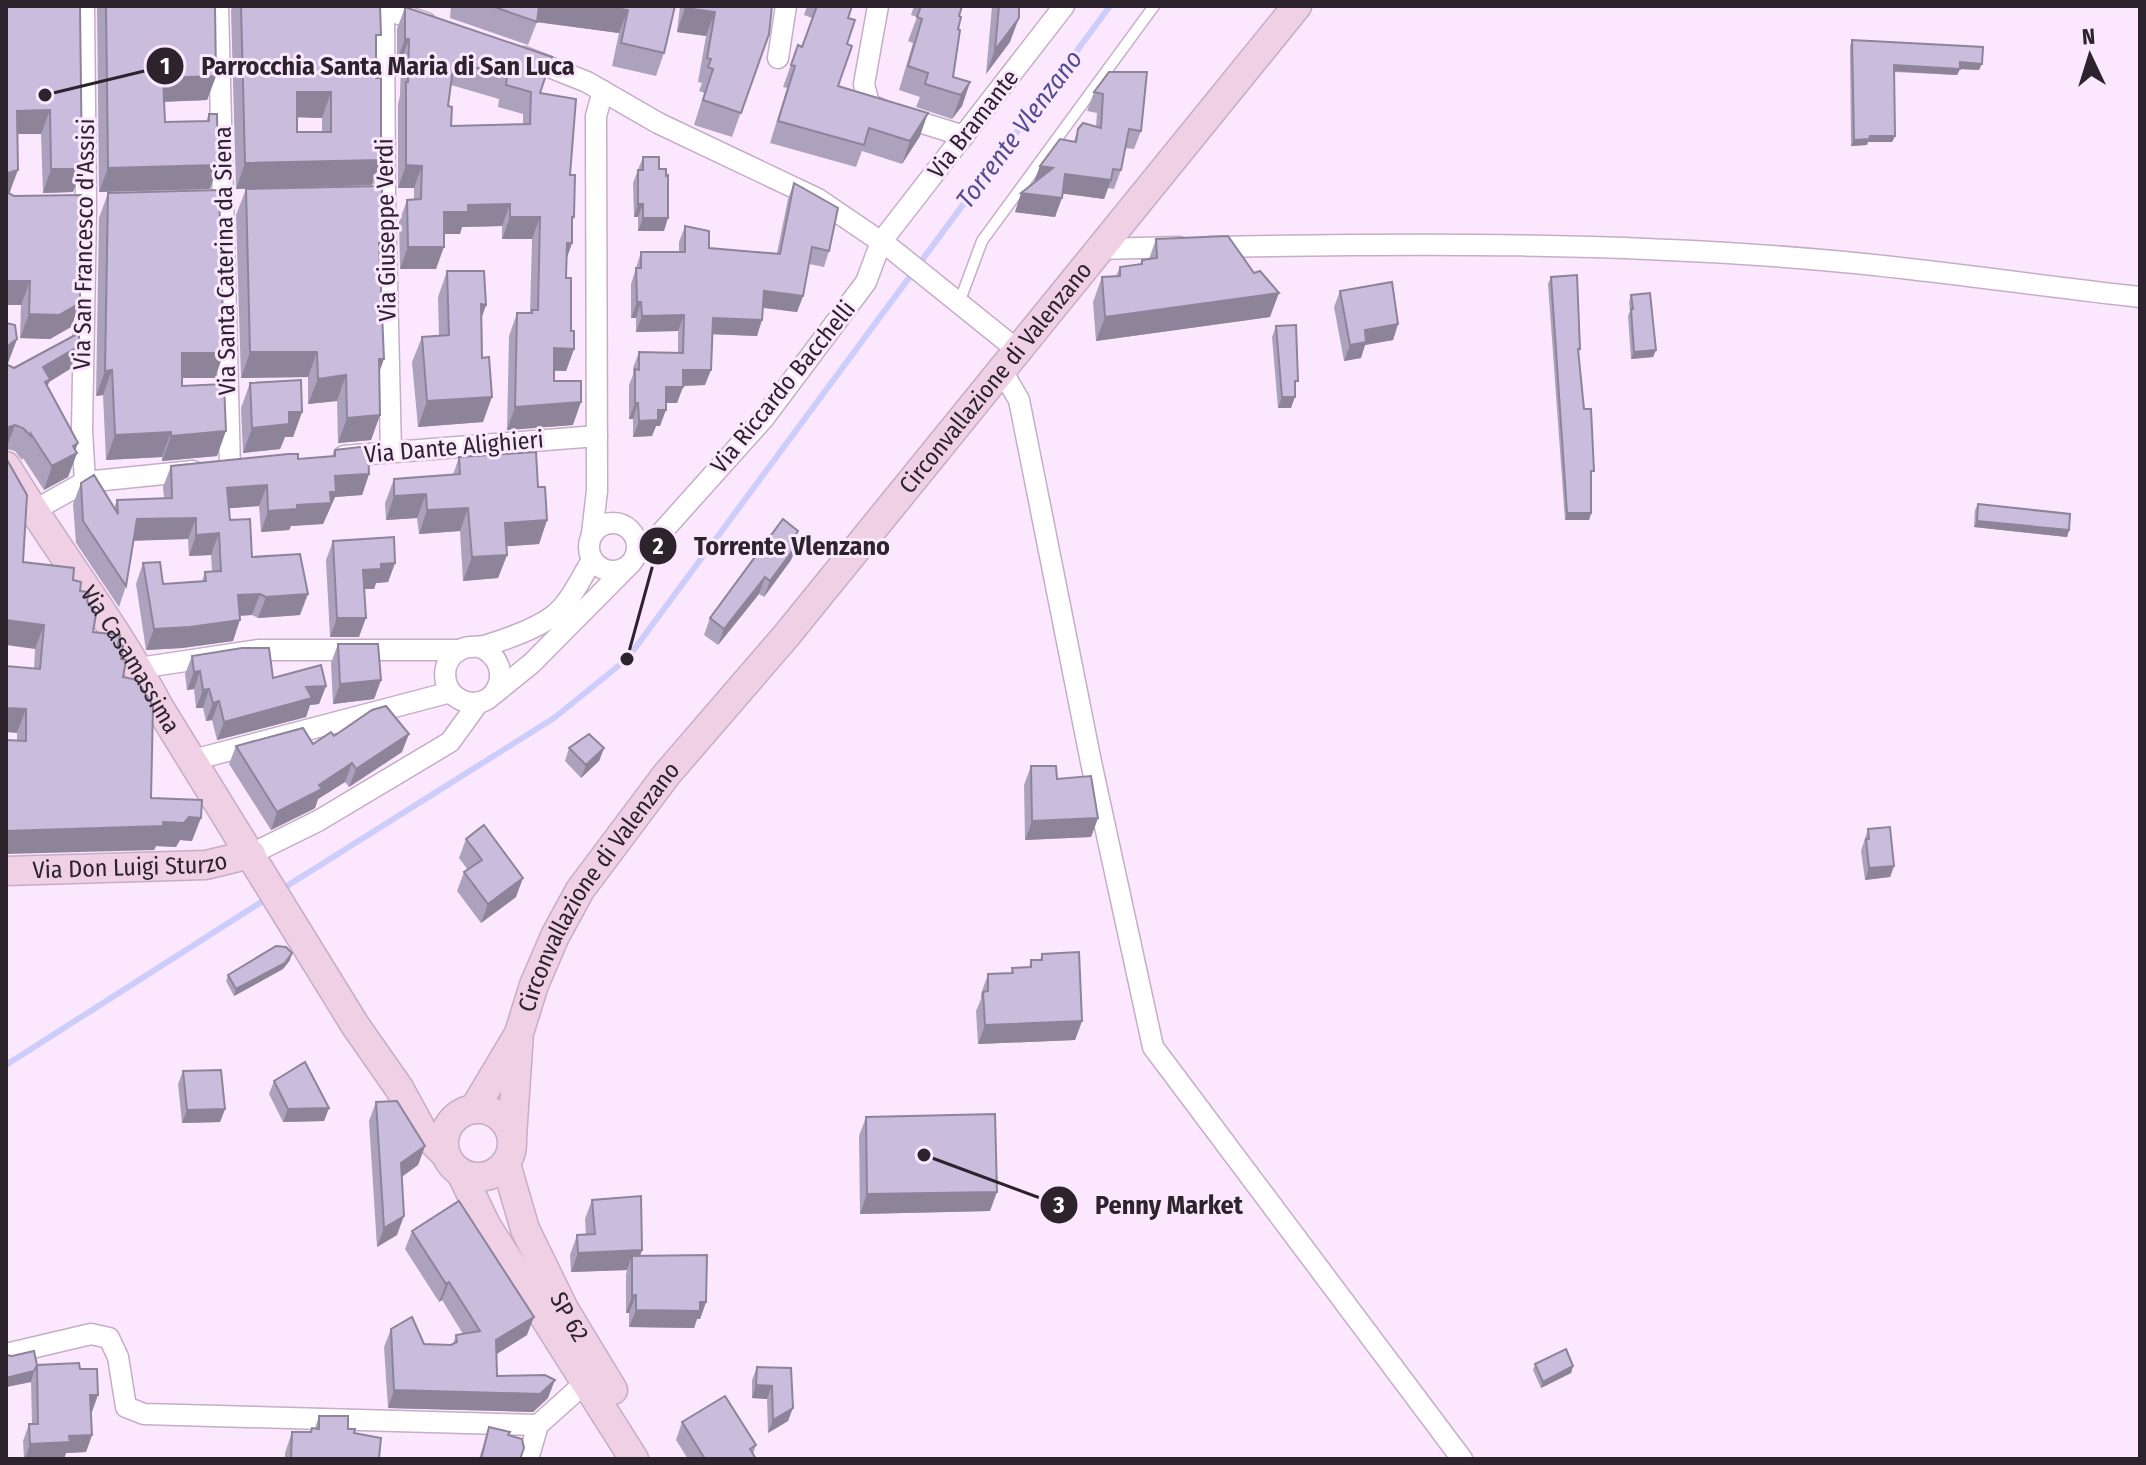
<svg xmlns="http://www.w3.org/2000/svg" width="2146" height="1465" viewBox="0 0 2146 1465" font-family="'Fira Sans Condensed',sans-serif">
	<rect width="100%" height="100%" fill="#fce8fe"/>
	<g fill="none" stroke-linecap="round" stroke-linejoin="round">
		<!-- stream -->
		<g stroke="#cdcdfc" stroke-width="6">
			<path d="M279 891 554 718 627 659 1110 6"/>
			<path d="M6 1065 266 899"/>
		</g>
		<defs>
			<path id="lane" d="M959 303 982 241 1154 6"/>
			<g id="street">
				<path d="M84 6 86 207 82 430 85 482"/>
				<path d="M218 6 230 468"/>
				<path d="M362 6 384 9 426 23"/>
				<path d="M878 6 864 84 869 104 884 111 964 136"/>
				<path d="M384 9 385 198 391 451"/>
				<path d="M524 57 587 82 658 123 818 199 893 250 1016 349"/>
				<path d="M778 58 786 6"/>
				<path d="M1211 247C1418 243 1627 242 1833 261 1936 270 2038 286 2140 297"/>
				<path d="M1099 249 1179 247"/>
				<path d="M1001 369 1019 400 1091 762 1153 1047 1462 1459"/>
				<path d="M344 456 597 436"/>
				<path d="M33 511 85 482 193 471"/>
				<circle cx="613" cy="547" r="24"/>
				<path d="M592 533 597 491 596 116 603 91"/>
				<path d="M636 556 652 543 764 418 866 282 881 242 1064 6"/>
				<path d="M480 647C519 665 495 716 461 700 440 690 440 660 460 650 468 645 476 648 484 646 507 639 534 630 553 616 570 603 581 578 592 560"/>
				<path d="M139 668 258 650H459"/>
				<path d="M495 693 532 663 631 563"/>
				<path d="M193 760 451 692"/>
				<path d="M251 854 318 821 450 742 479 702"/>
				<path d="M6 1354 91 1334 109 1338 118 1357 126 1407 144 1414 538 1425"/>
				<path d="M528 1459 538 1425 586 1382"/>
			</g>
			<g id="secondary">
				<path id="s1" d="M6 466C55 548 115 623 159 707L355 1025 399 1088 423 1132 446 1155"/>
				<path id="s2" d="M6 871 206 865 251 854"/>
				<circle cx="478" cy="1143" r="34"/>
				<path d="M474 1109 517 1037"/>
				<path id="s3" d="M512 1137 519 1033 534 985 555 936 580 890 667 774 786 636 1297 6"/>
				<path id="s4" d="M506 1164 525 1229 564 1309 613 1390"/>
				<path d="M461 1173 486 1225 634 1459"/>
			</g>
		</defs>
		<!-- lane casing -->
		<use href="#lane" stroke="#c5adc7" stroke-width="13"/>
		<!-- street casing -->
		<use href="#street" stroke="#c5adc7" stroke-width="23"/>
		<!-- secondary casing -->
		<use href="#secondary" stroke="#c5adc7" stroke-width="31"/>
		<!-- lane -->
		<use href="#lane" stroke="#fff" stroke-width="10"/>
		<!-- street -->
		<use href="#street" stroke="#fff" stroke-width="20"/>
		<!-- secondary -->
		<use href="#secondary" stroke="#efd0e4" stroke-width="28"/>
	</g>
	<!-- wall -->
	<g fill="#ada2bd" fill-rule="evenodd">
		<path d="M6 6H80L73 192 43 193 41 134H18L10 194 71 327 50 339 20 338 21 305H6Z"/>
		<path d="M97 6H215L216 76 207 100 164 102 165 122 206 121 209 114 218 165 210 189 99 192Z"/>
		<path d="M233 6H380L376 47V78L381 160 372 185 236 189 231 10ZM297 117 322 118V132H297Z"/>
		<path d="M451 6H675L664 53 656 76 612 66 619 33 537 22 528 45 450 18Z"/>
		<path d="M680 6H772L769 34 732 137 694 125 704 93 699 91 702 83 698 82 706 36 677 32Z"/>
		<path d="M807 6H852L848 18 847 44 838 86 920 136 902 164 862 151 856 167 770 143 787 88 783 87 798 45 802 47 812 18 804 15Z"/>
		<path d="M914 6H962L959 16 953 77 970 82 962 106 952 119 916 107 920 97 899 90 913 43 908 41 917 17 911 15Z"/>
		<path d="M992 6H1019L1010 42 986 74Z"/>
		<path d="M405 7 540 93 570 175 574 217 572 223V243L567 257 566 278 571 331 574 349 566 371H554V381L573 425 507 430 509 336 517 313H530L532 239H502V226L462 227 460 234H444L436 269H400L399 222 407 200 414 199V188H398V104L400 96 401 61H397V29ZM451 85 499 99 498 107 523 114V124L451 126 448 106Z"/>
		<path d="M1852 40 1979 70 1960 69 1957 75 1894 72 1895 136 1892 142H1868L1867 145 1851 146 1850 46Z"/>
		<path d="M1109 72 1141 131 1134 149 1125 148 1121 170 1114 189 1108 188 1104 199 1062 193 1055 217 1015 212 1033 184 1040 166 1074 141 1078 129 1096 126 1097 113 1087 111 1094 92Z"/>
		<path d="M643 157 659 169 666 176 664 231H638V217H634L633 183Z"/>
		<path d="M794 183 829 251 824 267 809 264 803 296 797 312 763 308 757 336 712 334 705 385 683 386 677 403H666L660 426H656L652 436 633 437V419H629V385L633 375V368L639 352 678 353V331L636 332V318H631V284L641 252H679V242L685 226 709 248 777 253 788 199Z"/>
		<path d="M246 189 383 243 380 252 379 373 380 415 371 440 338 443 337 401 308 404V377L241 378 236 215Z"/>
		<path d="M108 193 215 378H182V386L217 456 162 461V457L106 460 103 395 96 396 99 218Z"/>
		<path d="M1156 239 1270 317 1096 341 1093 302 1102 277 1116 276 1120 267 1140 264 1142 260 1149 259Z"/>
		<path d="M447 271 486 305 482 317 483 422 418 427 412 362 422 337 439 336 438 297Z"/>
		<path d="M1551 277 1580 349 1578 354 1592 477H1591V513L1589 520H1565L1548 284Z"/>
		<path d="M1340 291 1398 324 1393 340 1365 345 1361 358 1344 361 1334 307Z"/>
		<path d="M1631 295 1656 350 1653 357 1631 359 1628 316 1630 311 1629 302Z"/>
		<path d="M6 323 17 339 8 363 7 364 14 368 79 346 70 369 49 382 47 386 77 453 68 477 44 490 23 458 22 460 15 451 6 449Z"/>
		<path d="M1276 326 1295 389 1291 408H1278L1272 337Z"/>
		<path d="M250 383 302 412 293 437H285L280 449 243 453 241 408Z"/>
		<path d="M335 450 369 474 362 495 335 497 323 524 291 526 289 530 261 532 259 506 229 508 230 520 252 557 300 615 258 618 252 615 240 616 233 641 182 648 146 650 136 584 143 563 163 584 202 581 205 572 212 571 211 555 189 556 188 539 133 540 126 586 119 607 76 543 73 504 81 483 114 508 117 500 164 498 163 487 171 466 332 457Z"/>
		<path d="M459 457 538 487 547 520 539 544 507 546V555L498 578 463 581 460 531 419 534 417 518 386 520 385 503 394 479 453 475Z"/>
		<path d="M1978 504 2069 530 2067 537 1974 527 1975 510Z"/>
		<path d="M333 541 395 563 388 582 376 583 374 589H364L359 637H330L326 560Z"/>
		<path d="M795 541 798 543 791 560 764 597 759 594 718 645 704 635 710 618Z"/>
		<path d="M23 562 73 580 87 601 93 632 118 645 123 677 151 798 192 841 180 840 176 847 156 846 154 850 17 741V733L34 669 35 649Z"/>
		<path d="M338 644 381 680 374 699 333 704 331 663Z"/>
		<path d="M192 656 273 678 326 686 319 704 310 705 306 717 217 740 212 720 206 721 203 708H196L194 689 187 690 185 674Z"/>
		<path d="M313 744 402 752 349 787 345 782 318 799 315 808 312 810 271 830 229 764 236 746Z"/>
		<path d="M569 748H604L599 761 581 778 565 761Z"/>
		<path d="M1031 766 1057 779 1098 818 1091 837 1025 840 1024 785Z"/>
		<path d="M1868 829 1894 866 1890 877 1865 880 1861 851Z"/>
		<path d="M466 839 516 897 481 923 457 891 464 872 468 870 459 858Z"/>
		<path d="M1042 954 1082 1021 1075 1040 978 1044 976 1011 981 999V994L988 974 1011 973 1012 968 1029 967 1031 960H1040Z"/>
		<path d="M290 960 283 969 234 996 226 981 228 975Z"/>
		<path d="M183 1071 225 1109 220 1122 182 1123 178 1084Z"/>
		<path d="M274 1081 329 1108 324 1121 283 1122 269 1094Z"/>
		<path d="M376 1102 425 1146 418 1165 402 1177 397 1235 377 1247 369 1121Z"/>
		<path d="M866 1117 990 1211 860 1214 859 1136Z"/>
		<path d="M592 1200 642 1250 640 1256 706 1302 700 1319H697L694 1328 629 1327V1313H626V1274L627 1270 571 1272 570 1255 577 1235H586L585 1219Z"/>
		<path d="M412 1231 527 1335 497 1354V1376L548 1398 533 1412 388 1408 384 1347 391 1329 424 1344 451 1345 453 1344 456 1335 463 1334 442 1300 439 1302 405 1249Z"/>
		<path d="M6 1355 37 1365 80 1369 92 1412H91L92 1435 86 1452 66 1453 64 1459H24L23 1441 29 1424H32L31 1382 6 1387Z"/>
		<path d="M1535 1364 1573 1366 1571 1373 1541 1388 1533 1370Z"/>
		<path d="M757 1367 791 1368 788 1421 768 1433 767 1399 752 1398V1380Z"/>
		<path d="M319 1416 354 1433 379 1458 383 1459H285V1453L292 1432H310L312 1428H315Z"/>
		<path d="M682 1422 756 1445 753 1454 756 1459H688L676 1440Z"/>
		<path d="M489 1427 509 1435 520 1459H479Z"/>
	</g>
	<!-- shaded-wall -->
	<g fill="#8d849a">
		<path d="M537 6H602L628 10 619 33 536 22Z"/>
		<path d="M685 8 715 12 706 36 677 32Z"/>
		<path d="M1019 18 1010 42 986 74 995 50Z"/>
		<path d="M405 39H409L401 61H397Z"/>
		<path d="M1960 62 1982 64 1979 70 1960 69 1957 75 1891 71 1894 65Z"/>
		<path d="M216 76 207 100 154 102 163 78Z"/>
		<path d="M970 82 962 106 952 119 961 95Z"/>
		<path d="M297 92H331L322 118 288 117Z"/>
		<path d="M50 110 41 134H9L17 111Z"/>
		<path d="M928 113 920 136 902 164 910 141Z"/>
		<path d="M1870 136H1895L1892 142H1868L1867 145 1851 146 1854 140Z"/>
		<path d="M381 160 372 185 236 189 245 163Z"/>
		<path d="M218 165 210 189 99 192 108 168Z"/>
		<path d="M406 165 422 166 414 188H398Z"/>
		<path d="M1040 166 1053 168 1033 185Z"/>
		<path d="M51 169H82L73 192 43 193Z"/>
		<path d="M18 170 9 194 6 195V175L7 173Z"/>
		<path d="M1065 174 1111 180 1104 199 1058 193Z"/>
		<path d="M1021 193 1062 198 1055 217 1015 212Z"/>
		<path d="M510 204 502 226 462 227 460 234H436L444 212 468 205Z"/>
		<path d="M638 204H643L638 217H634Z"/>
		<path d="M510 217H540L532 239H502Z"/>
		<path d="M643 218H668L664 231H638Z"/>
		<path d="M567 243H572L564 266Z"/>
		<path d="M408 247H444L436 269H400Z"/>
		<path d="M6 281H30L21 305H6Z"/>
		<path d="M764 291 803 296 797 312 758 307Z"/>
		<path d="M1279 293 1270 317 1096 341 1105 317Z"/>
		<path d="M637 302H641L636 318H631Z"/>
		<path d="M80 303 71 327 50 339 20 338 29 314Z"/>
		<path d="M481 304 486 305 477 330Z"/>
		<path d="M684 315 678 331 636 332 642 316Z"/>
		<path d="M713 318 762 320 757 336 707 334Z"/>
		<path d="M1398 324 1393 340 1365 345 1361 358 1344 361 1350 345 1365 330Z"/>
		<path d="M17 339 8 363 6 364V347Z"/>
		<path d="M79 346 70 369 49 382 42 403 43 367Z"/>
		<path d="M554 348 574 349 566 371 546 370Z"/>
		<path d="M1656 350 1653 357 1631 359 1634 352Z"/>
		<path d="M250 352H317L308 377 241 378Z"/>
		<path d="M182 353H224L215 378H173Z"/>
		<path d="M379 359H384L375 384Z"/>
		<path d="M112 370 103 395 96 396 105 371Z"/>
		<path d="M683 370H711L705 385 677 386Z"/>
		<path d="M346 375 337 401 308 404 318 379Z"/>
		<path d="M666 387H683L677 403H660Z"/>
		<path d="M492 397 483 422 418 427 427 401Z"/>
		<path d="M1282 397H1295L1291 408H1278Z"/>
		<path d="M581 402 573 425 507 430 515 407Z"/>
		<path d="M635 403H638L633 419H629Z"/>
		<path d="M658 410H666L660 426H656L652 436 633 437 639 421Z"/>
		<path d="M289 412H302L293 437H285L280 449 243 453 252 428Z"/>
		<path d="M380 415 371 440 338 443 347 418Z"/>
		<path d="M15 425 6 449V428Z"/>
		<path d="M226 431 217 456 162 461 171 436Z"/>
		<path d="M171 432 162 457 106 460 115 435Z"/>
		<path d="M78 443 74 454 77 453 68 477 44 490 52 466 73 446Z"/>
		<path d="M369 474 362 495 335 497 323 524 291 526 289 530 261 532 268 511 297 505 335 476Z"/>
		<path d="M267 485 259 506 220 509 227 488Z"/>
		<path d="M426 494 417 518 386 520 394 496Z"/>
		<path d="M468 508 460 531 419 534 427 510Z"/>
		<path d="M1567 513H1591L1589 520H1565Z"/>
		<path d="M196 518 188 539 129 541 137 519Z"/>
		<path d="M547 520 539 544 496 547 505 523Z"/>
		<path d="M1977 521 2069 530 2067 537 1974 527Z"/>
		<path d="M219 533 211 555 189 556 196 535Z"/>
		<path d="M798 543 791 560 764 597 770 581Z"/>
		<path d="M507 555 498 578 463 581 472 557Z"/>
		<path d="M395 563 388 582 376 583 374 589H356L363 570 381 564Z"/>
		<path d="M765 577 759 594 718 645 724 629Z"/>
		<path d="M260 594 252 615 230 616 238 595Z"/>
		<path d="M308 594 300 615 258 618 266 597Z"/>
		<path d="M337 618H366L359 637H330Z"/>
		<path d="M6 620 44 625 35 649 6 645Z"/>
		<path d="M240 620 233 641 182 648 146 650 154 629Z"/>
		<path d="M200 671 194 689 187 690 194 672Z"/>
		<path d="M381 680 374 699 333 704 340 684Z"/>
		<path d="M326 686 319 704 310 705 306 717 217 740 224 722 306 687Z"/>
		<path d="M209 689 203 708H196L203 690Z"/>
		<path d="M219 701 212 720 206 721 213 703Z"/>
		<path d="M6 708 26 709 17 733 6 732Z"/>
		<path d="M409 734 402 752 349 787 356 769Z"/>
		<path d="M604 748 599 761 581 778 586 765Z"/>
		<path d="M352 763 345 782 318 799 315 808 271 830 277 812Z"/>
		<path d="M189 817 201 818 192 841 180 840 176 847 156 846 154 850 6 854V831L163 822Z"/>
		<path d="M1098 818 1091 837 1025 840 1032 821Z"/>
		<path d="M1894 866 1890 877 1865 880 1869 868Z"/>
		<path d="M523 878 516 897 481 923 488 904Z"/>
		<path d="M292 953 290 960 283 969 234 996 236 989Z"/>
		<path d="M1082 1021 1075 1040 978 1044 985 1025Z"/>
		<path d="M329 1108 324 1121 283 1122 288 1109Z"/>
		<path d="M225 1109 220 1122 182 1123 187 1110Z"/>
		<path d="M425 1146 418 1165 394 1182 401 1163Z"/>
		<path d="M997 1192 990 1211 860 1214 867 1194Z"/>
		<path d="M404 1216 397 1235 377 1247 384 1228Z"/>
		<path d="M642 1250 635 1269 632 1256 627 1270 571 1272 578 1253Z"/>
		<path d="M449 1282 442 1300 439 1302 446 1284Z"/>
		<path d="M636 1295 629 1313H626L632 1296Z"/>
		<path d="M700 1302H706L700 1319H697L694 1328 629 1327 636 1310Z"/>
		<path d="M534 1317 527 1335 490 1358 496 1340Z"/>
		<path d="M1573 1366 1571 1373 1541 1388 1543 1382Z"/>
		<path d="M34 1371 31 1382 6 1387V1378Z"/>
		<path d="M555 1380 548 1398 533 1412 388 1408 394 1390Z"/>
		<path d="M756 1385 772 1386 767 1399 752 1398Z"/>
		<path d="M90 1395H98L92 1412H84Z"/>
		<path d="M793 1408 788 1421 768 1433 773 1420Z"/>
		<path d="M92 1435 86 1452 66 1453 64 1459H25L30 1444 69 1436Z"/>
	</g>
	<!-- building -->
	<g fill="#c9bcdc" stroke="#8d849a" stroke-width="2" fill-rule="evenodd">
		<path d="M6 6H80L82 169H51L50 110 17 111 18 170 7 173 6 175Z"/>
		<path d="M106 6H215L216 76 163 78 165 122 209 121V114H217L218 165 108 168Z"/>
		<path d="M241 6H380L381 35H376V78H381V160L245 163ZM297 92H331V132H297Z"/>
		<path d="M492 6H539L537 22Z"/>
		<path d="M602 6H675L664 53 621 43 628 10Z"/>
		<path d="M686 6H772L769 34 741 113 703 100 713 69 708 67 711 59 707 58 715 12 685 8Z"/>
		<path d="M817 6H852L848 18 855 20 847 44 852 46 838 86 928 113 910 141 869 128 864 145 778 121 795 66 791 65 798 45 802 47Z"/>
		<path d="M921 6H962L959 16 961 17 958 29 960 30 953 77 970 82 961 95 925 84 928 73 908 66 922 19 917 17Z"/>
		<path d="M999 6H1019V18L995 50Z"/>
		<path d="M405 7 552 57 540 93 576 99 570 175H575L574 217H572V243H567L566 278H571V331H574V349L554 348V381H581V402L515 407 517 313H532V310H538L540 217H510V204L468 205V212H444V247H408L407 200 421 199 422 166 406 165V82H408L409 39H405ZM454 61 507 77 506 85 531 92 530 124 451 126 452 107 448 106Z"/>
		<path d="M1852 40 1983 47 1982 64 1960 62V69L1894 65 1895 136H1870L1869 139 1854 140Z"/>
		<path d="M1109 72H1147L1141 131 1129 129 1121 170 1113 169 1111 180 1065 174 1062 198 1021 193 1053 168 1040 166 1060 139 1076 142 1078 129 1083 123 1101 128 1103 94 1094 92Z"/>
		<path d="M643 157H659V169H666V176L668 175V218H643V204H638V170H643Z"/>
		<path d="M794 183 838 208 829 251 812 247 803 296 764 291 762 320 713 318 711 370H683V387H666V410H658V420L639 421 638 403H635V369L639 370V352L683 353 684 315 642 316 641 302H637L636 268H641V252H685V226L709 231V248L780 254Z"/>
		<path d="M382 186 383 243H379L384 359H379L380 415 347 418 346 375 318 379 317 352H250L246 189Z"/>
		<path d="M219 190 224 353H182V386L224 384 226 431 171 436V432L115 435 112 370 105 371 108 193Z"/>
		<path d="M6 192 14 196 81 195 80 303 59 315 29 314 30 281H6Z"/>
		<path d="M1228 236 1254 273 1260 271 1279 293 1105 317 1102 277 1120 276V267L1142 264V260L1157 258 1156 239Z"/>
		<path d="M447 271H484L486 305 481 304 482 358 489 357 492 397 427 401 422 337 449 335Z"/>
		<path d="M1577 275 1580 349H1578L1584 409H1591L1594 471H1591V513H1567L1551 277Z"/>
		<path d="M1392 282 1398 324 1365 330 1366 342 1350 345 1340 291Z"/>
		<path d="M1650 293 1656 350 1634 352 1631 309H1633L1631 295Z"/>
		<path d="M6 323 15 325 17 339 6 347Z"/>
		<path d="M1296 325 1298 381H1295V397H1282L1276 326Z"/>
		<path d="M79 333V346L43 367 50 379 45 382 78 443 73 446 77 453 52 466 31 434V436L23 428 15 425 6 428V364L14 368Z"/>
		<path d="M301 380 302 412H289V424L252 428 250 383Z"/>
		<path d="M368 446 369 474 335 476 336 492H330L331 503 297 505V509L268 511 267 485 227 488 230 520 250 519 252 557 300 554 308 594 266 597 260 594 238 595 240 620 190 627 154 629 143 563 160 562 163 584 206 581 205 572 221 571 219 533 196 535V518L137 519 126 586 83 521 81 483 94 475 118 514 117 500 172 498 171 466 288 454H298V459L335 456V450Z"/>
		<path d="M536 452 538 487H545L547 520 505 523 507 555 472 557 468 508 427 510 426 494 394 496V479L460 474 459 457Z"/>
		<path d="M6 458 27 495 23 562 74 568 73 580 81 582 80 591 89 592 87 601 96 614 93 632 120 635 118 645 123 646 121 659 126 660 123 677 137 680 153 706 151 798 202 800 201 818 189 817 184 823 163 822V826L6 831V740L26 741V709L6 708V666L40 669 44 625 6 620Z"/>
		<path d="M1978 504 2070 514 2069 530 1977 521Z"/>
		<path d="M783 519 798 531 792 540 798 543 770 581 765 577 724 629 710 618Z"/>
		<path d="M394 537 395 563 381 564V569L363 570 366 618H337L333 541Z"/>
		<path d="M338 644H378L381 680 340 684Z"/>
		<path d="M242 648H269L273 678 321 665 326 686 306 687 312 698 224 722 219 701 213 703 209 689 203 690 200 671 194 672 192 656Z"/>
		<path d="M386 706 409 734 356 769 352 763 319 785 322 789 318 791 277 812 236 746 303 728 313 744 331 732 334 736 372 710Z"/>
		<path d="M589 734 604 748 586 765 569 748Z"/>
		<path d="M1031 766H1056L1057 779 1091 776 1098 818 1032 821Z"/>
		<path d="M484 825 523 878 488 904 464 872 482 860 466 839Z"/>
		<path d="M1890 827 1894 866 1869 868 1866 839H1869L1868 829Z"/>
		<path d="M276 946 286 947 292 953 285 963 236 989 228 975Z"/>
		<path d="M1079 952 1082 1021 985 1025 983 992 988 991V974L1013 973 1012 968 1031 967V960H1042V954Z"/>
		<path d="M305 1062 329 1108 288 1109 274 1081Z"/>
		<path d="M221 1070 225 1109 187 1110 183 1071Z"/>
		<path d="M397 1101 425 1146 401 1163 404 1216 384 1228 376 1102Z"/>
		<path d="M995 1114 997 1192 867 1194 866 1117Z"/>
		<path d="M641 1196 642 1250 578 1253 577 1235 595 1234 592 1200Z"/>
		<path d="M459 1201 534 1317 496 1340 497 1376 545 1375 555 1380 540 1394 394 1390 391 1329 412 1317 424 1344 451 1345 457 1342 456 1335 480 1331 449 1282 446 1284 412 1231Z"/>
		<path d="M707 1255 706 1302H700V1311L636 1310V1295L632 1296V1256Z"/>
		<path d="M1566 1349 1573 1366 1543 1382 1535 1364Z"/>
		<path d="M34 1351 37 1365 34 1371 6 1378V1355L12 1356Z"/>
		<path d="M79 1363 80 1369H97L98 1395H90L92 1435 69 1436 70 1442 30 1444 29 1424H38L37 1365Z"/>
		<path d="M757 1367 791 1368 793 1408 773 1420 772 1386 756 1385Z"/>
		<path d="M725 1396 756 1445 750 1449 756 1459H705L682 1422Z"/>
		<path d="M319 1416H348V1429H355L354 1433 381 1438 379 1458 383 1459H291L292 1432H311L312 1428 319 1429Z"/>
		<path d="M489 1427 510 1432 508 1435 522 1439 524 1448 520 1459H481Z"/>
	</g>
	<g text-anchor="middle" stroke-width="6" stroke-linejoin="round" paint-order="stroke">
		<!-- street labels -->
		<g font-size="24" fill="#2c232d" stroke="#fce8fe">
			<text transform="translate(973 124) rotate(-52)" y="8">Via Bramante</text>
			<text transform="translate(386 230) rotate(-91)" y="8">Via Giuseppe Verdi</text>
			<text transform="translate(84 244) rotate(-89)" y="8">Via San Francesco d'Assisi</text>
			<text transform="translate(225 261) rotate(-91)" y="8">Via Santa Caterina da Siena</text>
			<text dy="8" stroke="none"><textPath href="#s3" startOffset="920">Circonvallazione di Valenzano</textPath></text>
			<text transform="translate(783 387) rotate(-51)" y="8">Via Riccardo Bacchelli</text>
			<text transform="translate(454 447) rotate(-5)" y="8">Via Dante Alighieri</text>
			<text dy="8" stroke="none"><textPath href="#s1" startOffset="230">Via Casamassima</textPath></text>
			<text dy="8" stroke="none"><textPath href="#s2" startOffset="124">Via Don Luigi Sturzo</textPath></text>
			<text dy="8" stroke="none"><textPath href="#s3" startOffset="272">Circonvallazione di Valenzano</textPath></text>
			<text dy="8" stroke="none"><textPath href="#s4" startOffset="166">SP 62</textPath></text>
		</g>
		<!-- water labels -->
		<g font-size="26" font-style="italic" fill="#524d92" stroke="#fce8fe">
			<text transform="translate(1019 129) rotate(-53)" y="9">Torrente Vlenzano</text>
		</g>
	</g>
	<!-- callouts -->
	<path fill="none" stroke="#2c232d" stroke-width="3" d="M45 95L165 66M627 659L658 546M924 1155L1059 1205"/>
	<g fill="#2c232d" stroke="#fce8fe" stroke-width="3">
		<circle cx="45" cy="95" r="8"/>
		<circle cx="627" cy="659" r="8"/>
		<circle cx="924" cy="1155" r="8"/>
		<circle cx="165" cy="66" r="20"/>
		<circle cx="658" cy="546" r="20"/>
		<circle cx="1059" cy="1205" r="20"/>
	</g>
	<g font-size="24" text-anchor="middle" font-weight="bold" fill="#fff">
		<text x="165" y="74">1</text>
		<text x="658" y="554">2</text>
		<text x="1059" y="1213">3</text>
	</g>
	<g font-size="26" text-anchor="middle" font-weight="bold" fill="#2c232d" stroke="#fce8fe" stroke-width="6" stroke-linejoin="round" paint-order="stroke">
		<text x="388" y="75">Parrocchia Santa Maria di San Luca</text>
		<text x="792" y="555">Torrente Vlenzano</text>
		<text x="1169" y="1214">Penny Market</text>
	</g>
	<!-- border -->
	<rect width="2146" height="1465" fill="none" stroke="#2c232d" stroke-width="16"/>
	<!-- north arrow -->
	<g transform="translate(2090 56) rotate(356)" stroke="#fce8fe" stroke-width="6" paint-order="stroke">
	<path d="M0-6L14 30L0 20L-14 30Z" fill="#2c232d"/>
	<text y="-12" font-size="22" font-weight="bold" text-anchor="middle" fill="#2c232d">N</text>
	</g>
</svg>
